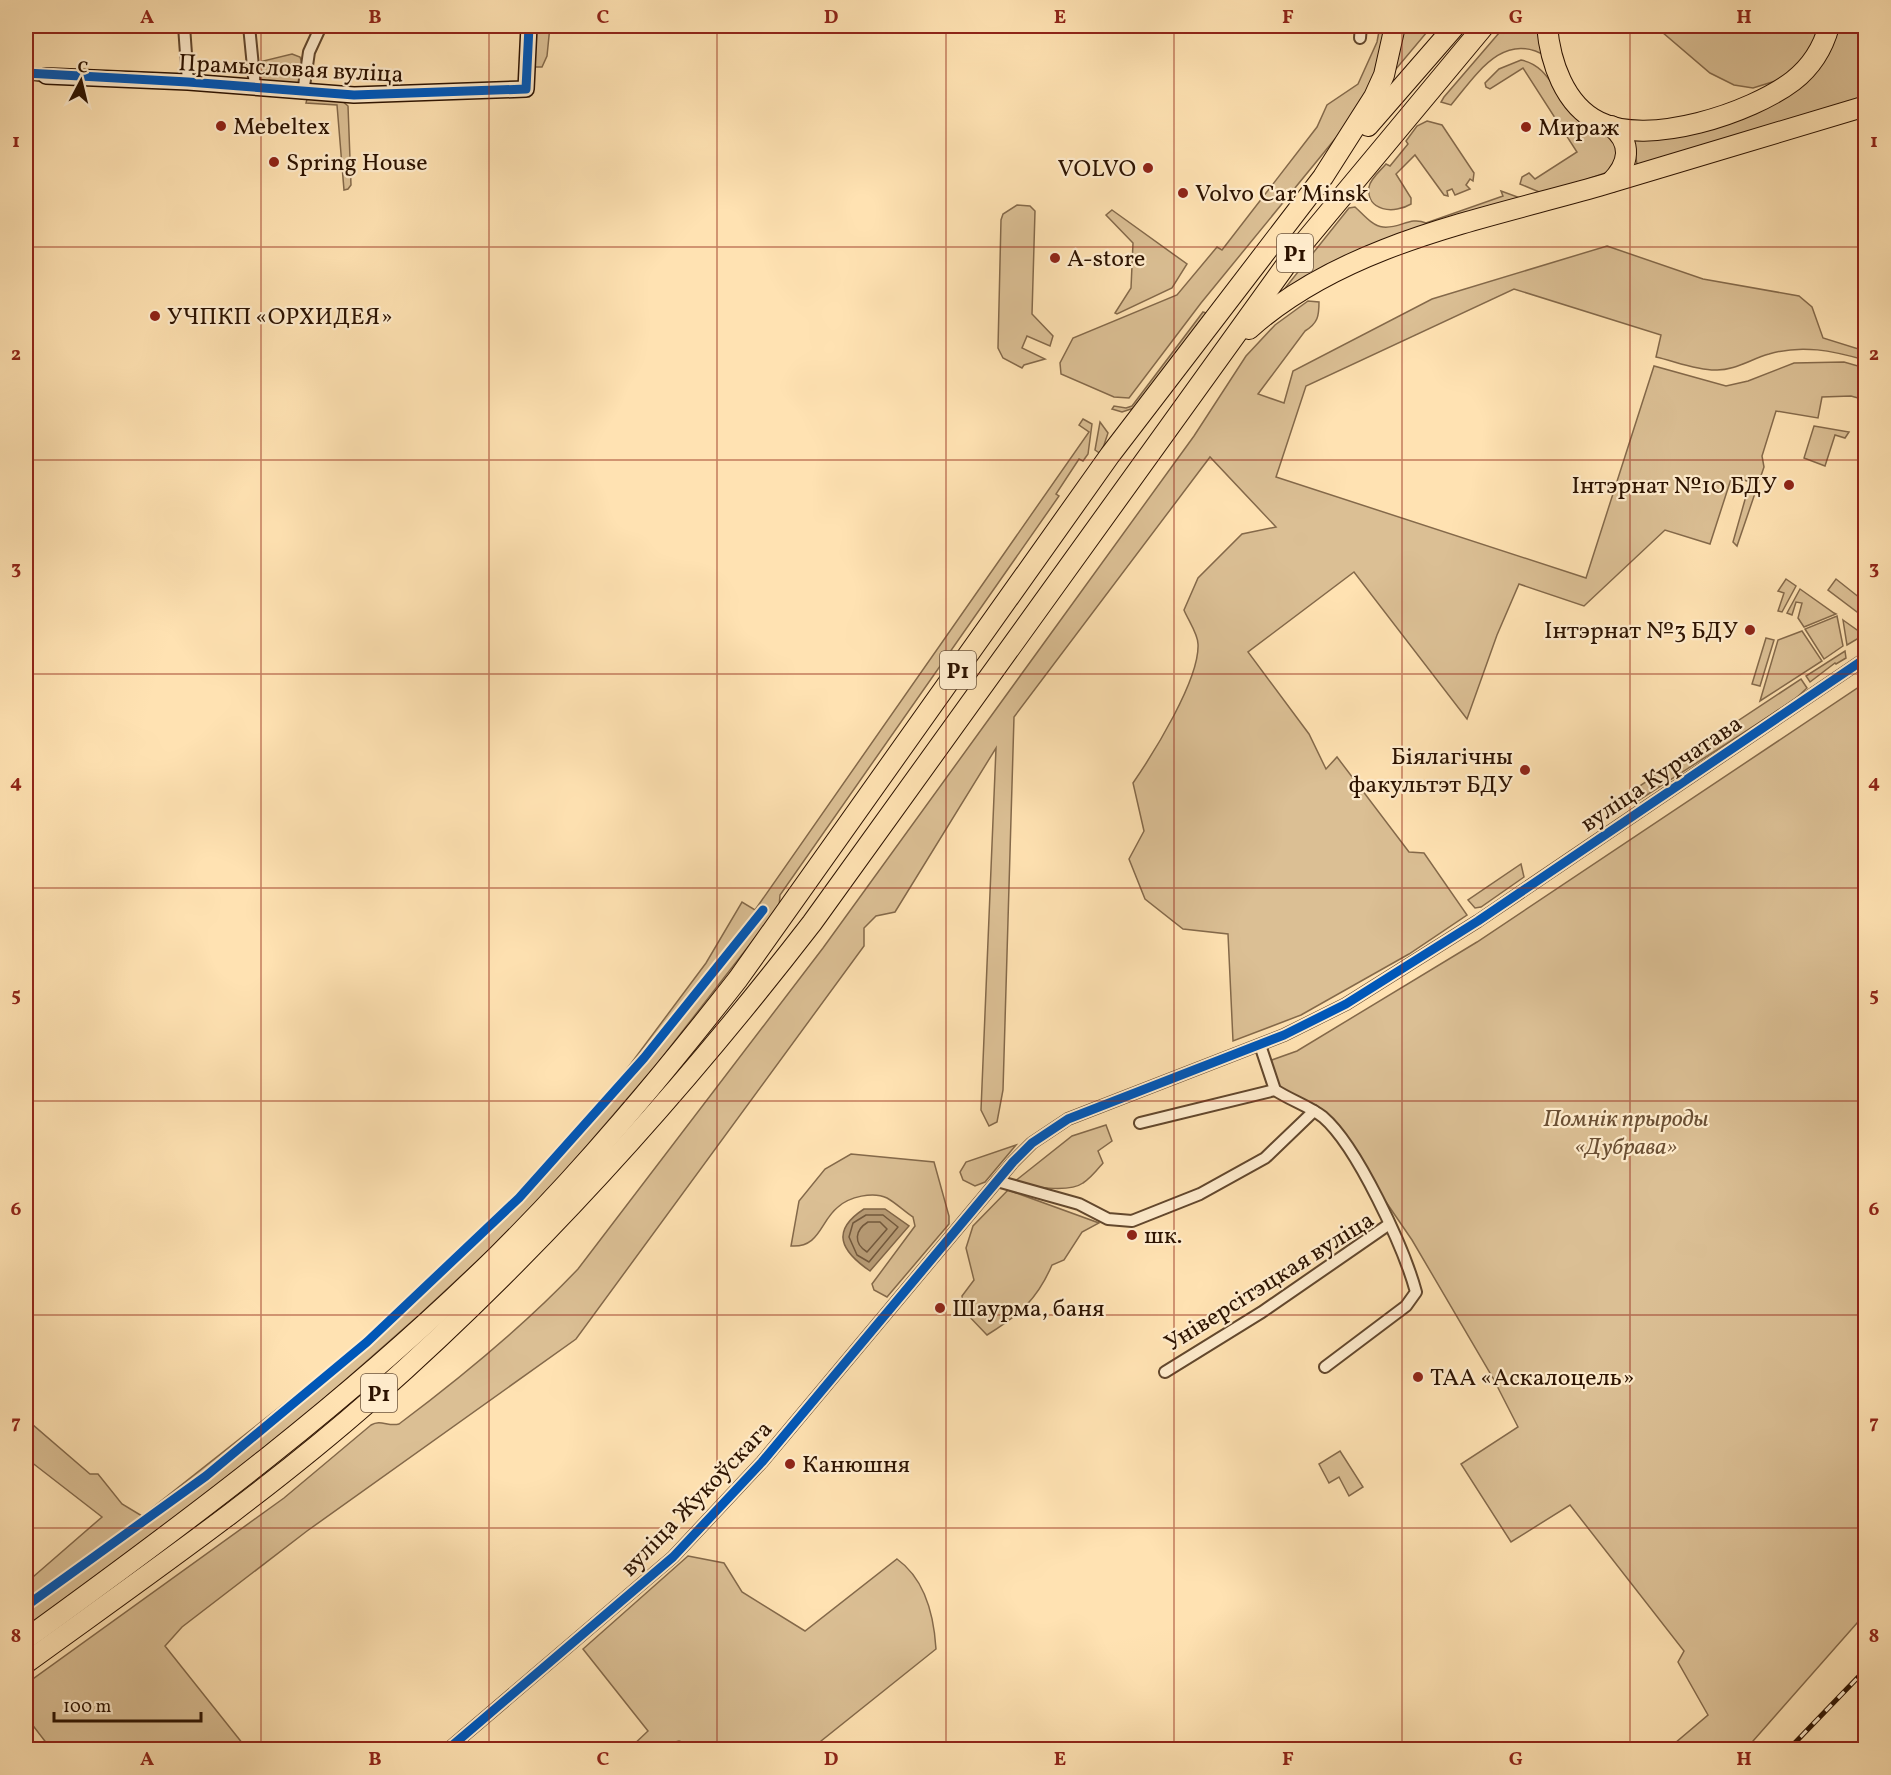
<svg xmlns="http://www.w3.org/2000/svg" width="1891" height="1775" viewBox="0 0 1891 1775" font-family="Vollkorn,serif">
	<rect width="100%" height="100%" fill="#ffe2b2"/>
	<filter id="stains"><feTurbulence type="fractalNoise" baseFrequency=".00333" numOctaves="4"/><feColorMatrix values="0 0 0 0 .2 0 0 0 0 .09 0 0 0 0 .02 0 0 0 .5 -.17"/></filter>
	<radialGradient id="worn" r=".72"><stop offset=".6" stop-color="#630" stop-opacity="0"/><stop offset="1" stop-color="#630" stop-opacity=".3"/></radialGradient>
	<!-- green -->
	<g fill="#dbbf94" stroke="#84694a" stroke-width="1.5">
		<path d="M536 26H550L547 56 542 67H534Z"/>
		<path d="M1380 26H1386L1378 70 1357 112 1201 303 1129 398 1114 397 1061 374 1060 363 1073 338 1177 295 1217 247 1222 250 1317 127 1327 105 1358 84 1377 42Z"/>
		<path d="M1402 26H1432L1396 69 1393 66Z"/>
		<path d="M1505 26H1542L1547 57C1504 29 1476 75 1451 105L1441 102 1444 97Z"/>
		<path d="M1655 26H1821L1807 57 1782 79 1753 88 1734 85 1710 73Z"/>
		<path d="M1834 26H1865V100L1652 163 1637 164 1632 137 1768 103Z"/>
		<path d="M292 54 300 57C304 67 303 79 298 88L257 81 259 62Z"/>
		<path d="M1521 60C1547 65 1553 90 1570 107 1585 122 1605 128 1619 145L1614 170 1544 194 1520 184 1522 177 1529 173 1535 179 1577 152 1523 68 1490 89 1486 87 1485 83 1499 69Z"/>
		<path d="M307 99 341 100 348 106 351 185 348 189 344 190 337 105 306 103Z"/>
		<path d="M1427 121 1442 125 1474 173 1473 181 1470 179 1466 185 1470 189 1455 195 1452 189 1447 191 1448 196 1444 195 1415 155 1396 174 1411 198V204C1395 214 1366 212 1369 187 1370 179 1381 170 1386 164L1390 166 1408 144 1406 141 1417 126Z"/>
		<path d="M1501 191 1523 199 1282 292 1349 208 1355 207C1363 214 1372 226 1383 227 1400 229 1410 216 1426 223L1503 196Z"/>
		<path d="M1017 205 1030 206 1035 211 1032 314 1053 336 1050 346 1027 336 1022 348 1045 359 1024 365 1022 368 1003 358 998 348 1001 220 1003 214Z"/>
		<path d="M1112 210 1187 264 1172 288 1117 314 1115 313 1131 288 1133 243 1106 215Z"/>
		<path d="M1607 246 1703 279 1799 296 1812 307 1823 338 1865 351V360C1833 351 1802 344 1769 354 1751 359 1734 371 1715 370 1696 370 1674 361 1656 357L1661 335 1514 289 1306 386 1276 477 1586 578 1654 366 1726 386 1748 381 1794 363 1844 362 1865 368V400L1851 396 1822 397 1818 418 1776 411 1762 456 1764 467 1737 546 1733 542 1750 482 1732 476 1710 544 1665 530 1584 606 1519 584 1497 635 1467 719 1354 572 1248 652 1309 734 1326 769 1337 757 1409 852 1424 853 1467 915 1409 954 1301 1015 1233 1041 1228 934 1183 929 1145 899 1129 859 1144 831 1133 783C1153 754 1200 679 1198 644 1198 634 1188 620 1184 610L1198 578 1242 534 1276 527 1210 457 1014 717 1003 1090 997 1122 989 1126 981 1110 996 748 895 912 876 916 864 928V946L576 1339 307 1531 182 1627 165 1646 247 1749H201L199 1747 195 1750 51 1749 31 1723 26 1726V1684L284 1498 371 1425C381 1419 388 1427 399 1424 463 1376 523 1327 578 1269L823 948 1194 436 1246 356 1275 325 1308 301 1319 302C1319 316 1318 323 1305 331L1258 394 1284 403 1293 371 1432 299Z"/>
		<path d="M1203 312 1206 313 1134 408 1122 412 1112 409 1114 406 1126 408 1132 406Z"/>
		<path d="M1083 419 1092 424 1088 454 1083 461 1079 459 1056 494 1059 496 780 895 779 907 657 1064 530 1212 418 1316 293 1426 194 1505 26 1628V1583L102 1517 26 1458V1419L90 1474H98L122 1504 142 1516 361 1343 534 1177 609 1093 706 963 742 902 755 910 1089 432 1079 425Z"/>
		<path d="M1100 422 1108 433 1101 454 1095 450Z"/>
		<path d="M1814 426 1849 432 1845 438 1835 435 1825 466 1804 458Z"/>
		<path d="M1786 579 1796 586 1782 612 1778 611 1784 593 1778 591Z"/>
		<path d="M1836 579 1865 602V618L1828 590Z"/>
		<path d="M1800 589 1834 613 1836 614 1804 627 1798 618 1802 603 1796 602 1792 615 1787 613Z"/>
		<path d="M1837 616 1843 646 1824 659 1805 629Z"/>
		<path d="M1843 620 1864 635 1847 645Z"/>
		<path d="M1802 631 1822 661 1760 701 1778 640Z"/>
		<path d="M1766 638 1774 640 1760 686 1752 684Z"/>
		<path d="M1845 651 1846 658 1836 664 1835 663 1810 682 1806 676Z"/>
		<path d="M1801 679 1807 688 1794 700 1636 802 1626 795Z"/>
		<path d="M1865 683V1614L1746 1749H1668L1708 1715 1678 1662 1684 1651 1570 1505 1511 1542 1461 1464 1518 1427 1493 1378 1412 1240 1330 1120 1277 1089 1269 1061 1297 1051 1477 942Z"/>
		<path d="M1521 864 1524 877 1481 907 1475 908 1468 900Z"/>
		<path d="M1106 1125 1112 1141 1098 1151 1103 1163C1097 1170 1091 1178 1083 1183 1069 1193 1029 1187 1014 1182L1072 1136Z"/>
		<path d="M1016 1145 985 1182 975 1186 963 1180 960 1172 966 1162Z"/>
		<path d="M851 1154 934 1162 949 1216V1224L887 1297 874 1290 872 1284 915 1226 913 1217C905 1212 896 1203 887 1198 873 1191 849 1197 838 1207 820 1221 820 1248 791 1246L799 1201 825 1169Z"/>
		<path d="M1008 1190 1099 1223 1082 1232 1064 1260 1052 1265C1037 1300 1019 1315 987 1335L964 1311 962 1296 974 1280 966 1248 973 1226Z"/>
		<path d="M1340 1451 1363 1487 1349 1496 1339 1477 1329 1483 1319 1464Z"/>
		<path d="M688 1556 724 1563 742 1592 805 1631 897 1559C925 1579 934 1616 936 1649L811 1749H704L679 1741 660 1746 658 1749H629L648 1731 583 1649Z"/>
	</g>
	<!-- water -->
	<g fill="#b89c76" stroke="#806547" stroke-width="1.5">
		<path d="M1865 153 1866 206H1865C1857 186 1854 173 1865 153Z"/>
		<path d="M864 1209H885L909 1226 870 1271C841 1251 830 1231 864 1209Z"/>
	</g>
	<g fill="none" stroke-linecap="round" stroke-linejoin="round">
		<!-- shore -->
		<g stroke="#72583c" stroke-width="1.5">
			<path d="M866 1215H883L898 1227 869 1262 857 1255 849 1237 853 1223Z"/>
			<path d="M868 1222H880L887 1229 867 1252C853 1243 855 1230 868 1222Z"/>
		</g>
		<defs>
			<g id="street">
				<path d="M184 26 188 82"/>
				<path d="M249 26 255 87"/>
				<path d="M1360 38 1361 26"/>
				<path d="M26 73 46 76"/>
				<path d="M303 93 309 52 321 26"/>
				<path d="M1260 1045 1275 1090C1290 1100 1309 1106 1323 1117 1357 1146 1404 1248 1416 1292L1406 1306 1325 1367"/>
				<path d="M1140 1123 1275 1090"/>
				<path d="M997 1181 1079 1204 1108 1219 1132 1221 1200 1194 1265 1158 1314 1111"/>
				<path d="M1165 1372 1262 1312 1388 1225"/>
				<path d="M447 1750 673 1557 762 1462 1013 1162 1032 1143 1068 1119 1284 1035 1346 1004 1478 921 1866 658"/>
			</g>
			<path id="secondary" d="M46 76 188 82 354 95 526 89 529 26"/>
			<g id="highway">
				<path d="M1547 26C1550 61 1564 105 1599 122 1648 147 1751 113 1793 81 1811 67 1823 48 1829 26"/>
				<path d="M1368 126 1455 26"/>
				<path d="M1611 182C1629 164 1633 143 1611 126"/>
				<path d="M1249 329C1344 244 1480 220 1599 186 1688 160 1777 132 1866 106"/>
				<path d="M26 1639C190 1520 352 1399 497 1256 584 1170 662 1076 738 979L1110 455 1323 177 1374 97 1384 75 1395 26"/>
				<path d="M26 1663C143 1578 263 1495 372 1399 535 1255 679 1095 812 923L1291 258 1484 26"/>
			</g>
		</defs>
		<!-- street casing -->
		<use href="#street" stroke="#62472d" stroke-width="14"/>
		<!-- secondary casing -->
		<use href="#secondary" stroke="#2d1301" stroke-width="18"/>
		<!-- highway casing -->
		<use href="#highway" stroke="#2d1301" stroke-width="22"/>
		<!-- street -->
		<use href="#street" stroke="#ffeccd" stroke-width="10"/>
		<!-- secondary -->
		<use href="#secondary" stroke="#ffeccd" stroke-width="15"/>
		<!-- highway -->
		<use href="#highway" stroke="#ffe2b2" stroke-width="20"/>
		<defs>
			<path id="rail" d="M1788 1750 1866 1669"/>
		</defs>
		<!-- rail casing -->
		<use href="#rail" stroke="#2d1301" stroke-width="5"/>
		<!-- rail -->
		<use href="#rail" stroke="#ffeccd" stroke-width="3" stroke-dasharray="9" stroke-linecap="butt"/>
		<defs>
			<g id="cycleway">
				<path d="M26 73 188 82 354 95 526 89 529 26"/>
				<path d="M26 1606 206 1476 367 1342 519 1198 644 1058 763 910"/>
				<path d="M447 1750 673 1557 762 1462 1013 1162 1032 1143 1068 1119 1284 1035 1346 1004 1478 921 1866 658"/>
			</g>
		</defs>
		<!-- cycleway casing -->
		<use href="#cycleway" stroke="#ffeccd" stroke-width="13"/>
		<!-- cycleway -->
		<use href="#cycleway" stroke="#0057b8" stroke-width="9"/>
	</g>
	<!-- grid -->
	<path fill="none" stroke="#8f2418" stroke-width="1.5" stroke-opacity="0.55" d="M261 26V1750M489 26V1750M717 26V1750M946 26V1750M1174 26V1750M1402 26V1750M1630 26V1750M26 247H1866M26 460H1866M26 674H1866M26 888H1866M26 1101H1866M26 1315H1866M26 1528H1866"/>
	<!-- markers -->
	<g fill="#8f2418" stroke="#ffeccd" stroke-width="2">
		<circle cx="221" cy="126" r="6"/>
		<circle cx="1526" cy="127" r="6"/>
		<circle cx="274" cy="162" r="6"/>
		<circle cx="1148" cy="168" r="6"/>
		<circle cx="1183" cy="193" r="6"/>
		<circle cx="1055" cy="258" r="6"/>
		<circle cx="155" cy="316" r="6"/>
		<circle cx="1789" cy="485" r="6"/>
		<circle cx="1750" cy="630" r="6"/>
		<circle cx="1525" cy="770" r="6"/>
		<circle cx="1132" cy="1235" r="6"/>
		<circle cx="940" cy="1308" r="6"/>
		<circle cx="1418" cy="1377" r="6"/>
		<circle cx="790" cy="1464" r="6"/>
	</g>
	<g text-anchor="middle" stroke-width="4.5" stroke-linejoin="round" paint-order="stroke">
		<!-- shield labels -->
		<g fill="#ffeccd" stroke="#6c543e" stroke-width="1.5">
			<rect x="1277" y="234" width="36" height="38" rx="4.5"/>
			<rect x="940" y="651" width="36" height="38" rx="4.5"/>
			<rect x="361" y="1374" width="36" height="38" rx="4.5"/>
		</g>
		<g font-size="22" font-weight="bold" fill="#2d1301">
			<text x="1295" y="261">Р1</text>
			<text x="958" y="678">Р1</text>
			<text x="379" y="1401">Р1</text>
		</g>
		<!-- street labels -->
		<g font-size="24" fill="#2d1301" stroke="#ffeccd">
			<text transform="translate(291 68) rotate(3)" y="8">Прамысловая вуліца</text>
			<text transform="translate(1661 773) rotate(-34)" y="8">вуліца Курчатава</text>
			<text transform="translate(1269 1281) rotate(-32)" y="8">Універсітэцкая вуліца</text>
			<text transform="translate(696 1498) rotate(-46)" y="8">вуліца Жукоўскага</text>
		</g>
		<!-- poi labels -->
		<g font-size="24" fill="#2d1301" stroke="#ffeccd" text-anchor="start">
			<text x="233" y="134">Mebeltex</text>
			<text x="1538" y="135">Мираж</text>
			<text x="286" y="170">Spring House</text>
			<text x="1136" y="176" text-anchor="end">VOLVO</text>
			<text x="1195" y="201">Volvo Car Minsk</text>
			<text x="1067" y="266">А-store</text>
			<text x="167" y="324">УЧПКП «ОРХИДЕЯ»</text>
			<text x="1777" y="493" text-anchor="end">Інтэрнат №10 БДУ</text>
			<text x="1738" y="638" text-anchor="end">Інтэрнат №3 БДУ</text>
			<text x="1513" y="764" text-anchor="end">Біялагічны<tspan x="1513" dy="28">факультэт БДУ</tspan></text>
			<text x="1144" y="1243">шк.</text>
			<text x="952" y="1316">Шаурма, баня</text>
			<text x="1430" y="1385">ТАА «Аскалоцель»</text>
			<text x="802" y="1472">Канюшня</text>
		</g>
		<!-- park labels -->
		<g font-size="24" font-style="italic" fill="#6a4f34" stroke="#ffeccd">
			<text x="1626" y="1126">Помнік прыроды<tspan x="1626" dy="28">«Дубрава»</tspan></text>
		</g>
	</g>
	<!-- margin -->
	<rect width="1891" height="1775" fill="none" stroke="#ffe2b2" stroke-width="66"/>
	<!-- north arrow -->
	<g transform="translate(81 81) rotate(7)" stroke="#ffeccd" stroke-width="4.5" paint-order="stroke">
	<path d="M0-4.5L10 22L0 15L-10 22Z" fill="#2d1301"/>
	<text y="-9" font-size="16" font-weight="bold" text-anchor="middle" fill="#2d1301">С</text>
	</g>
	<!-- scale -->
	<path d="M54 1712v9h147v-9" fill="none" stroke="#2d1301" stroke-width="3"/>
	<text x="63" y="1712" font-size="18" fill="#2d1301" stroke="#ffeccd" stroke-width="4.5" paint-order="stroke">100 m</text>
	<rect x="33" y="33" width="1825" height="1709" fill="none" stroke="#8f2418" stroke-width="2"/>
	<g font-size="20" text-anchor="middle" font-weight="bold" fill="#8f2418">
		<text x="147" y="23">A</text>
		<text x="375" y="23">B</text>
		<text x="603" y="23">C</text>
		<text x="831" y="23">D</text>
		<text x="1060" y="23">E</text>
		<text x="1288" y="23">F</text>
		<text x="1516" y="23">G</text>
		<text x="1744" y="23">H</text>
		<text x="16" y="147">1</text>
		<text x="1874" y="147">1</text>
		<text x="16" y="360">2</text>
		<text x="1874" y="360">2</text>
		<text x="16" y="574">3</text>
		<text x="1874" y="574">3</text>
		<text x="16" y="788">4</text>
		<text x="1874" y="788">4</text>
		<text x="16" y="1001">5</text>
		<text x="1874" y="1001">5</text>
		<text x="16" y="1215">6</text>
		<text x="1874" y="1215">6</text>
		<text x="16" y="1428">7</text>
		<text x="1874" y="1428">7</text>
		<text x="16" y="1642">8</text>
		<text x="1874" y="1642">8</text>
		<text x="147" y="1765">A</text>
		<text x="375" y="1765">B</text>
		<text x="603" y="1765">C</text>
		<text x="831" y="1765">D</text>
		<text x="1060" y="1765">E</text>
		<text x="1288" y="1765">F</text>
		<text x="1516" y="1765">G</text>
		<text x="1744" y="1765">H</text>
	</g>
	<rect width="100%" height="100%" filter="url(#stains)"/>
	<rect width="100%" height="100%" fill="url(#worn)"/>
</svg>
